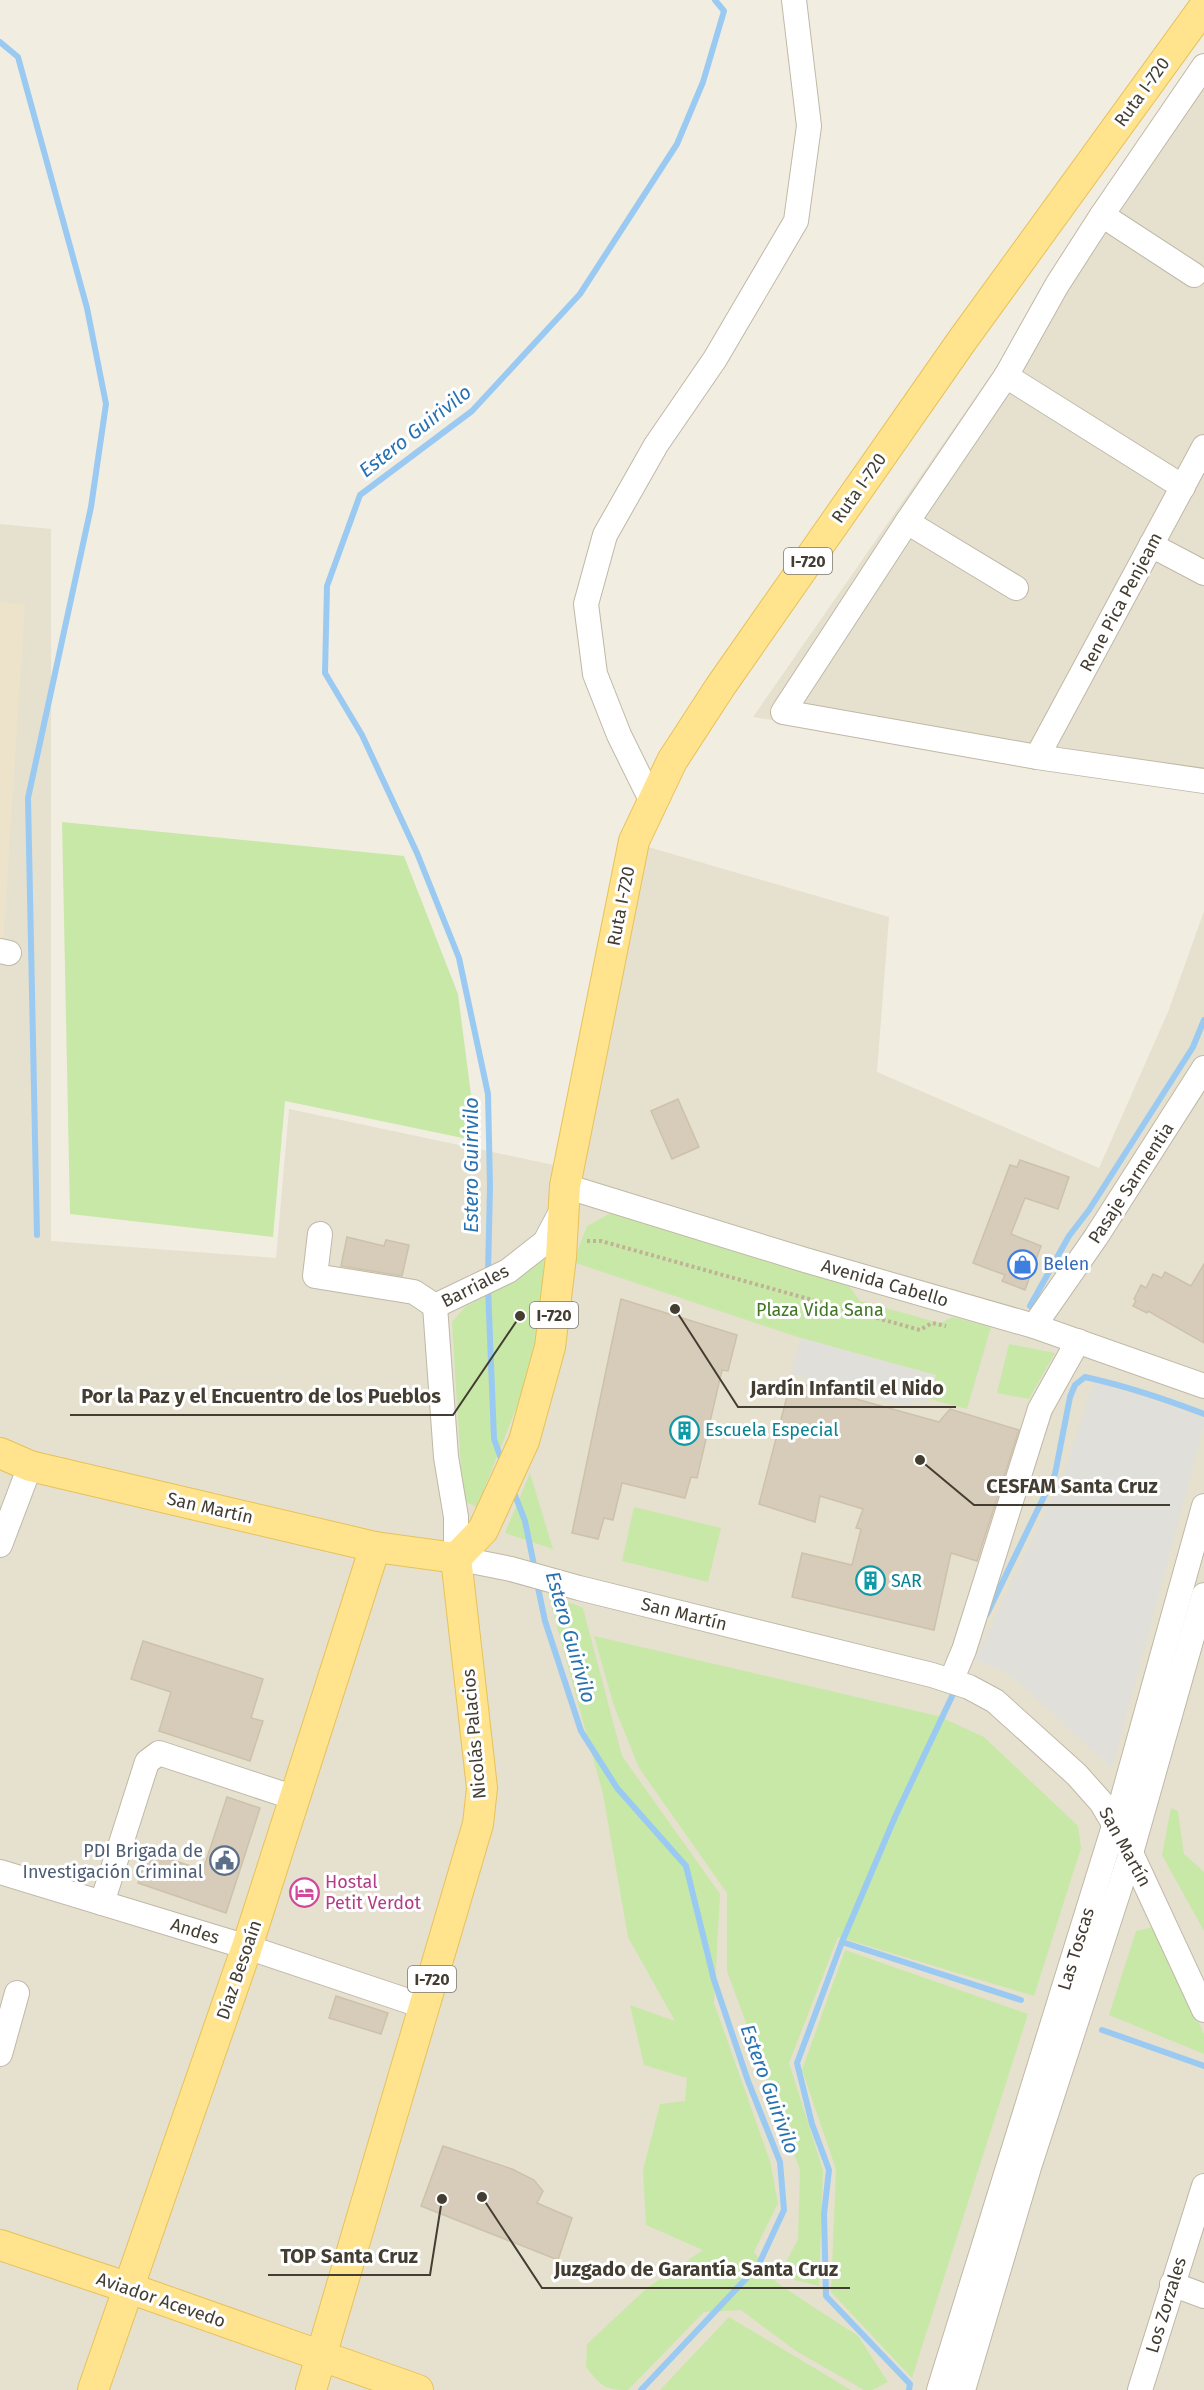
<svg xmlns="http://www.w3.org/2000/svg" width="1204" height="2390" viewBox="0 0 1204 2390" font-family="'Fira Sans',sans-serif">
	<rect width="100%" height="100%" fill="#f2ede1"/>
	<!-- residential -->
	<g fill="#e6e0cf">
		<path d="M1204 59V786L753 717 1102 215Z"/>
		<path d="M0 524 51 529V1241L276 1258 289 1109 582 1171 645 846 889 917 877 1072 1099 1168 1168 1012 1204 911V2390H0Z"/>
	</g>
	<!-- education -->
	<path fill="#ece3ca" d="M0 602 25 605 3 941 0 940Z"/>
	<!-- green -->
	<g fill="#c8e8a8">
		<path d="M62 822 404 856 458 994 477 1141 285 1101 273 1237 70 1214Z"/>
		<path d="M615 1211 849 1286 860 1301 940 1323 953 1317 991 1327 967 1409 930 1399 936 1375 801 1338 573 1262 587 1226Z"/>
		<path d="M544 1258 540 1348 477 1507 463 1501 452 1322 465 1307 509 1284 526 1265Z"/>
		<path d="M1009 1344 1055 1353 1029 1399 997 1393Z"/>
		<path d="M530 1473 553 1549 505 1533Z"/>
		<path d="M634 1507 721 1528 708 1582 622 1561Z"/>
		<path d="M548 1594 583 1608 622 1756 720 1894 714 2003 770 2161 778 2203 754 2252 777 2283 858 2336 888 2382 872 2390H864L796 2351 741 2310 704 2312 628 2390C603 2390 601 2385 586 2367L587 2344 647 2288 703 2250 646 2225 643 2170 660 2104 685 2101 687 2078 644 2065 630 2005 675 2021 628 1937 603 1794Z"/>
		<path d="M594 1636 938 1716 984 1737 1078 1826 1081 1848 1034 1996 838 1937 789 2063 823 2170 819 2286 779 2276 798 2239 800 2170 727 1971V1893L639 1768 614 1706Z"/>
		<path d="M1171 1808 1178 1811 1184 1854 1204 1872V1931L1162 1855Z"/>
		<path d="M1153 1927 1204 2034V2054L1109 2015 1136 1931Z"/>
		<path d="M845 1950 1028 2014 912 2378 831 2292 836 2169 802 2070Z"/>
		<path d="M729 2317 851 2390H660Z"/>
	</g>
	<!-- parking -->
	<g fill="#e1dfda">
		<path d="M801 1338 936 1376 928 1404 912 1400 909 1407 791 1374Z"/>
		<path d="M1093 1383 1142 1396 1204 1419V1426L1112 1768 1009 1674 975 1659 1063 1475Z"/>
	</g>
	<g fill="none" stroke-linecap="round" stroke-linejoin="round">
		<!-- stream -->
		<g stroke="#9acaf2" stroke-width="6">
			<path d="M0 42 18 57 87 308 106 404 91 507 28 798 37 1235"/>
			<path d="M488 1274 490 1186 488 1094 459 958 417 853 362 735 325 673 327 586 360 495 472 411 580 294 677 144 703 82 724 11 715 0"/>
			<path d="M488 1287 494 1439 503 1464"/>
			<path d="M1030 1306 1069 1236 1089 1210 1193 1047 1204 1020"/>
			<path d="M513 1490 525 1521 535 1570"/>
			<path d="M537 1583 545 1621 581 1731 617 1788 686 1866 714 1980 748 2081 780 2162 784 2210 758 2266 641 2390"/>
			<path d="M987 1614 1055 1474 1070 1397 1075 1385 1085 1377C1126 1386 1165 1399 1204 1414"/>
			<path d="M842 1942 1021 2000"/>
			<path d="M1102 2030 1204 2066"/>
			<path d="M909 2390 910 2384 826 2296 824 2214 829 2170 812 2124 797 2063 842 1942 895 1817 955 1690"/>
		</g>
	</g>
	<!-- building -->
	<g fill="#d6ccb9" stroke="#cec1a9" stroke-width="1.5">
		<path d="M678 1099 699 1147 672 1159 651 1111Z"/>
		<path d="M1020 1160 1069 1177 1058 1209 1025 1198 1011 1234 1041 1246 1025 1290 1002 1281 1005 1275 973 1263 1010 1165 1017 1167Z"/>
		<path d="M347 1237 384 1246 386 1240 409 1245 402 1276 341 1266Z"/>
		<path d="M1204 1264V1343L1148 1311 1147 1313 1133 1306 1136 1301 1134 1299 1141 1285 1146 1288 1153 1274 1162 1278 1165 1272 1191 1286Z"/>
		<path d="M621 1299 737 1335 728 1371 722 1370 697 1478 691 1477 685 1498 622 1483 613 1520 604 1518 598 1539 572 1533Z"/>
		<path d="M791 1381 939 1422 950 1409 1019 1430 977 1561 951 1553 934 1630 792 1597 802 1553 852 1565 861 1529 856 1528 863 1509 820 1496 815 1522 759 1504Z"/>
		<path d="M143 1641 263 1679 251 1718 263 1721 250 1761 159 1731 171 1692 131 1679Z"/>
		<path d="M227 1797 260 1808 226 1913 138 1883 148 1852 203 1870Z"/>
		<path d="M336 1996 388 2013 381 2034 329 2018Z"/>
		<path d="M443 2146 512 2169 534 2180 543 2191 537 2203 572 2218 558 2260 421 2206Z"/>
	</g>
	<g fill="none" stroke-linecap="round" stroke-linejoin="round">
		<defs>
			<g id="minor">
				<path d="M1204 66 1102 215 1057 285 1006 376 907 522 783 712 1037 757 1204 781"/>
				<path d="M1102 215 1194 275"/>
				<path d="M1006 376 1183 487"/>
				<path d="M907 522 1016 588"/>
				<path d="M1151 545 1204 573"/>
				<path d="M1037 757 1204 447"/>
				<path d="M652 802 619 735 595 674 586 604 605 535 656 445 715 359 796 221 809 126 794 0"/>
				<path d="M0 951 9 953"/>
				<path d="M565 1186 805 1260 1034 1326 1204 1386"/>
				<path d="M562 1210 545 1242 508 1271 435 1306 446 1457 456 1517V1558L511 1569 579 1588 932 1675 969 1687 995 1701 1077 1775 1101 1802 1131 1853 1204 2010"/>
				<path d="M320 1234 315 1276 414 1292 435 1306"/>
				<path d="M1034 1326 1096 1237 1204 1068"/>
				<path d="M0 1545 30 1466"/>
				<path d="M951 1681 964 1650 1040 1409 1078 1341"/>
				<path d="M0 1872 247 1947 423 2006"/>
				<path d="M102 1903 147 1762 159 1753 295 1798"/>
				<path d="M0 2054 17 1993"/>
				<path d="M1172 2284 1204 2296"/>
				<path d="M939 2390 1123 1797 1204 1506"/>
				<path d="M963 2390 1029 2167 1131 1853 1204 1595"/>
				<path d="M1140 2390 1204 2186"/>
			</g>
			<g id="major">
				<path d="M0 1453 30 1466 375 1547 456 1558"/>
				<path d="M0 2245 129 2288 418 2390"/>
				<path d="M93 2390 247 1947 375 1547"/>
				<path d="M311 2390 478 1824 482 1788 456 1558 483 1530 524 1441 550 1347 561 1257 565 1186 634 841 672 761 720 687 961 342 1204 7"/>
			</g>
		</defs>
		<!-- minor casing -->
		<use href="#minor" stroke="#c0b8a7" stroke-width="26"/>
		<!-- major casing -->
		<use href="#major" stroke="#e7c259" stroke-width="32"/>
		<!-- path -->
		<path stroke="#bfb295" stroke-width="4" stroke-dasharray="3 3" stroke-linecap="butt" d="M587 1241H601L920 1330 932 1323 946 1326"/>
		<!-- minor -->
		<use href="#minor" stroke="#fff" stroke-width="24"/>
		<!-- major -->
		<use href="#major" stroke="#ffe38d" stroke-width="30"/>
	</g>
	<!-- icons -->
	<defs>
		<symbol id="shop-ring" viewBox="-11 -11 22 22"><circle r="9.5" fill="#fff" stroke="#3f7fe0" stroke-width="1.5"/><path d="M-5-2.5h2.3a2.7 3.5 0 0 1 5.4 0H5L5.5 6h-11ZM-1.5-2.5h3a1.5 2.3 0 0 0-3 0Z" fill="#3f7fe0"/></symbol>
		<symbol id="building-ring" viewBox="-11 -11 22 22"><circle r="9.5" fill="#fff" stroke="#0f9aa8" stroke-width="1.5"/><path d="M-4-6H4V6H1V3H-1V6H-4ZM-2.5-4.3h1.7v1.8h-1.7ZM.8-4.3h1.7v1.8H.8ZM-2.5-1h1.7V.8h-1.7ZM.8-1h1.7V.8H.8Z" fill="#0f9aa8"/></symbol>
		<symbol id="civic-ring" viewBox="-11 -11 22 22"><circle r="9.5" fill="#fff" stroke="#5c6f8a" stroke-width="1.5"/><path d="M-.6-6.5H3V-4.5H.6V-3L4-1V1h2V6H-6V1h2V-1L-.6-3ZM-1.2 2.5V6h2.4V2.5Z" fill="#5c6f8a"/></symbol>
		<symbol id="hotel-ring" viewBox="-11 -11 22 22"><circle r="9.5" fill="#fff" stroke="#d1479c" stroke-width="1.5"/><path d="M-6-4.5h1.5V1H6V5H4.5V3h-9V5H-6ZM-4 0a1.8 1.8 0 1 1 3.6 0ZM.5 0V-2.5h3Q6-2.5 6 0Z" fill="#d1479c"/></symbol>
	</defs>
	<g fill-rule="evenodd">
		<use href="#shop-ring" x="1006" y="1248" width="33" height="33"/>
		<use href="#building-ring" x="668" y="1414" width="33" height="33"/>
		<use href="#building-ring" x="854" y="1564" width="33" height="33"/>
		<use href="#civic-ring" x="208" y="1844" width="33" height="33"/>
		<use href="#hotel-ring" x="288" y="1876" width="33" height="33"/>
	</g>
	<g text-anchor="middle" stroke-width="6" stroke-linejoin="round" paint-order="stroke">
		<!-- shield labels -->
		<g fill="#fff" stroke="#7b7770" stroke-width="1.5">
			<rect x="784" y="548" width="48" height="26" rx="4.5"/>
			<rect x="530" y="1302" width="48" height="26" rx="4.5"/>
			<rect x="408" y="1966" width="48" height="26" rx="4.5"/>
		</g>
		<g font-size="16" font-weight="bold" fill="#433d32">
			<text x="808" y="567">I-720</text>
			<text x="554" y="1321">I-720</text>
			<text x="432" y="1985">I-720</text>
		</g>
		<!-- street labels -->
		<g font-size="18" fill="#433d32" stroke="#fff">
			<text transform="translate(1142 92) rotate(-54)" y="6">Ruta I-720</text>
			<text transform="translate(859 488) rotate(-55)" y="6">Ruta I-720</text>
			<text transform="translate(1121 602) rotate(-62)" y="6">Rene Pica Penjeam</text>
			<text transform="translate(621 906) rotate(-79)" y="6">Ruta I-720</text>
			<text transform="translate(1131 1183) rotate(-57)" y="6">Pasaje Sarmentia</text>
			<text transform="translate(885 1283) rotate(16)" y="6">Avenida Cabello</text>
			<text transform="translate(475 1286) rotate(-27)" y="6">Barriales</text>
			<text transform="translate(210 1508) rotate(13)" y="6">San Martín</text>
			<text transform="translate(684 1614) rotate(14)" y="6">San Martín</text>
			<text transform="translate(474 1734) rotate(-95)" y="6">Nicolás Palacios</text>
			<text transform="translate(1125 1847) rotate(61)" y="6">San Martín</text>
			<text transform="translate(195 1931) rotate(17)" y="6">Andes</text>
			<text transform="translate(1076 1949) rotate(-73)" y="6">Las Toscas</text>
			<text transform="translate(239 1970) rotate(-71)" y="6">Díaz Besoaín</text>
			<text transform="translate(161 2300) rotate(19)" y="6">Aviador Acevedo</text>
			<text transform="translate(1166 2305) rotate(-73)" y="6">Los Zorzales</text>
		</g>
		<!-- shop labels -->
		<g font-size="18" fill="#366cbe" stroke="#fff" text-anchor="start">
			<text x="1043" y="1270">Belen</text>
		</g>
		<!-- park labels -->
		<g font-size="18" fill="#407624" stroke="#fff">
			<text x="820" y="1316">Plaza Vida Sana</text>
		</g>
		<!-- culture labels -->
		<g font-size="18" fill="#0d838f" stroke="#fff" text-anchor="start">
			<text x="705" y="1436">Escuela Especial</text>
			<text x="891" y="1587">SAR</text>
		</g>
		<!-- service labels -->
		<g font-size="18" fill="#4e5e75" stroke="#fff" text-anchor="end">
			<text x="203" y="1857">PDI Brigada de<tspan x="203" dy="21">Investigación Criminal</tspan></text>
		</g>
		<!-- hotel labels -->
		<g font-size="18" fill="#b23c85" stroke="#fff" text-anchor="start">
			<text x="325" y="1888">Hostal<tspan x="325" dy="21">Petit Verdot</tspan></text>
		</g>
		<!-- water labels -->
		<g font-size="20" font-style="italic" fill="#2972b1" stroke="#fff">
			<text transform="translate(415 431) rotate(-38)" y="7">Estero Guirivilo</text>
			<text transform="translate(471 1165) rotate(-90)" y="7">Estero Guirivilo</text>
			<text transform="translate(571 1637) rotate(74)" y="7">Estero Guirivilo</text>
			<text transform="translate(770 2089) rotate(70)" y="7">Estero Guirivilo</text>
		</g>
	</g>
	<!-- callouts -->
	<path fill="none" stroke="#433d32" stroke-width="2" d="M675 1309L738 1407H956M520 1316L453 1415H70M920 1460L974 1505H1170M442 2199L430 2275H268M482 2197L542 2288H850"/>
	<g fill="#433d32" stroke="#fff" stroke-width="2">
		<circle cx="675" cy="1309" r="6"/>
		<circle cx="520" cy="1316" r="6"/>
		<circle cx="920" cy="1460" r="6"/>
		<circle cx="442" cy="2199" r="6"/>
		<circle cx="482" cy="2197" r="6"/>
	</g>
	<g font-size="20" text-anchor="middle" font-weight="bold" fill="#433d32" stroke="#fff" stroke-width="6" stroke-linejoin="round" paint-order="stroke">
		<text x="847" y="1395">Jardín Infantil el Nido</text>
		<text x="261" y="1403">Por la Paz y el Encuentro de los Pueblos</text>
		<text x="1072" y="1493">CESFAM Santa Cruz</text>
		<text x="349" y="2263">TOP Santa Cruz</text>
		<text x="696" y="2276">Juzgado de Garantía Santa Cruz</text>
	</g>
</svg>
